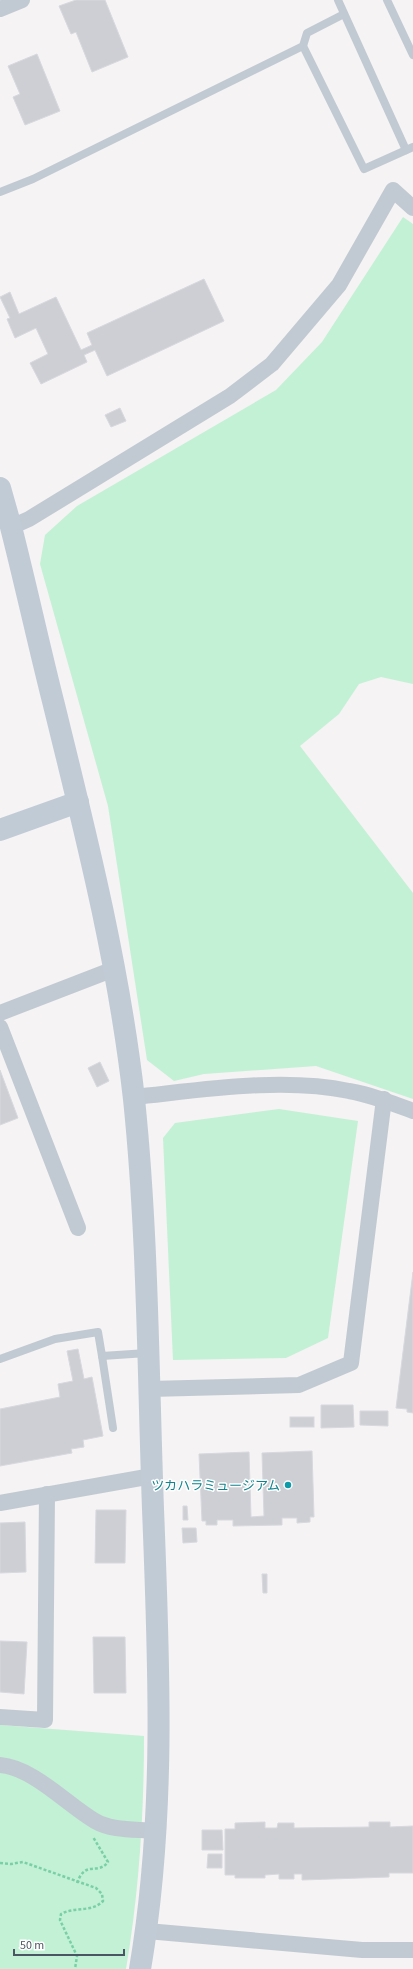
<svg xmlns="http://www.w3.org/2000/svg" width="413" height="1969" viewBox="0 0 413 1969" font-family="'Source Sans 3','Noto Sans JP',sans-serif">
	<rect width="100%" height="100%" fill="#f5f3f3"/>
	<!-- green -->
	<g fill="#c3f1d5">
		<path d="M403 217 413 224V684L381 677 359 684 339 714 300 746 413 893V1099L316 1066 204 1074 174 1081 147 1060 108 806 40 564 45 535 77 506 276 390 322 342Z"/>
		<path d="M279 1109 358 1121 328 1338 286 1358 173 1360 163 1138 175 1123Z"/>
		<path d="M0 1725 144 1736C144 1814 139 1892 126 1969H0Z"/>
	</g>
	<!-- building -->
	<g fill="#cdcfd5" stroke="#d7d9de">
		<path d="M76 0H105L128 57 92 72 76 32 71 34 59 6Z"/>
		<path d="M37 54 60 111 25 125 13 97 20 94 8 66Z"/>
		<path d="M204 279 224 321 107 376 95 350 84 355 87 362 41 384 30 363 48 354 36 328 15 338 7 319 10 318 0 297 10 292 19 314 56 297 81 350 92 345 87 333Z"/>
		<path d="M120 408 126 421 111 427 105 415Z"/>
		<path d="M100 1062 109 1081 97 1087 88 1068Z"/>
		<path d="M0 1070 18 1118 0 1125Z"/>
		<path d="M413 1272V1413L407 1412V1409L396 1408Z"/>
		<path d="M78 1349 84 1379 92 1377 103 1436 83 1440 84 1447 71 1449 72 1453 0 1466V1409L60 1397 58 1384 73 1381 67 1351Z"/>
		<path d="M321 1405H353L354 1427 321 1428Z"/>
		<path d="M360 1411H388V1426L360 1425Z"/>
		<rect x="290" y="1417" width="24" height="10"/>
		<path d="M312 1451 314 1517H310V1522L297 1523V1518H282V1525L233 1526V1520H217V1525H206V1521H202L199 1454 249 1452 251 1517 264 1516 262 1453Z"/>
		<path d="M183 1506H187L188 1520H183Z"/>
		<path d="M96 1510H126L125 1563H95Z"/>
		<path d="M25 1522 26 1572 0 1573V1523Z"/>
		<path d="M182 1528H196L197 1542 183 1543Z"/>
		<path d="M262 1574H267V1593H263Z"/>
		<path d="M93 1637H125L126 1693H94Z"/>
		<path d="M0 1641 27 1642 24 1694 0 1692Z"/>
		<path d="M265 1822V1828H277L278 1823H294V1828L369 1827V1822H390V1827L413 1826V1873H389V1877L302 1880V1874H294V1879H279V1874L265 1875V1878H235V1875H225V1829H235V1823Z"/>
		<path d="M202 1830H222L223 1850H202Z"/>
		<path d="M208 1854H222V1868H207Z"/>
	</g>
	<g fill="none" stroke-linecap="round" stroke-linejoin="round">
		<!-- path -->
		<g stroke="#7ad0a6" stroke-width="2.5" stroke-dasharray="3 2" stroke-linecap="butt">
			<path d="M0 1863 11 1864 23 1862 96 1888 102 1894 103 1901C91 1913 76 1906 61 1914L60 1920 77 1956 75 1969"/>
			<path d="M77 1883C86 1859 97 1876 108 1862L93 1837"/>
		</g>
		<!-- lane -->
		<g stroke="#c1cad2" stroke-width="8">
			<path d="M338 0 406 150"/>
			<path d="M387 0 413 55"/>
			<path d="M303 46 364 169 413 147"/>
			<path d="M0 192 33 179 303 46 307 33 344 14"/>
			<path d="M102 1356 113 1428"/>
			<path d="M0 1359 55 1339 98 1332 102 1356 147 1353"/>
		</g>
		<!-- street -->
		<g stroke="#c1cad2" stroke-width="16">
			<path d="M0 9 22 0"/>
			<path d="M11 527 29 519 230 396 272 364 339 285 393 190 413 208"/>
			<path d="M0 1013 114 969"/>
			<path d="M0 1027 78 1228"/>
			<path d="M134 1097C202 1090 282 1077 349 1091 372 1095 392 1103 413 1111"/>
			<path d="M150 1389 299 1385 351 1363 384 1099"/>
			<path d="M0 1503 152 1476"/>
			<path d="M0 1717 45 1720 47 1494"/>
			<path d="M0 1765C34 1768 66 1804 95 1821 112 1831 136 1829 155 1831"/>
			<path d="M147 1931 362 1950H413"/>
		</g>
		<!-- secondary -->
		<g stroke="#c1cbd6" stroke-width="22">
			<path d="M0 488 11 527C26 586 39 646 54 705 86 835 119 965 134 1099 148 1235 148 1372 153 1509 159 1662 166 1817 140 1969"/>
			<path d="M0 830 78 802"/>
		</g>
	</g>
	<!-- markers -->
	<circle fill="#0f9aa8" stroke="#fff" stroke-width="1.5" cx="288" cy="1485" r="4"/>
	<g text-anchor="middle" stroke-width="3" stroke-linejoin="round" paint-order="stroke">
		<!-- culture labels -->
		<g font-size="13" fill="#0d838f" stroke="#fff" text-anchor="end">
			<text x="280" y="1490">ツカハラミュージアム</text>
		</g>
	</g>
	<!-- scale -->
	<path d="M14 1949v6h110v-6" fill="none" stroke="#4a5661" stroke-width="2"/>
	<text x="20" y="1949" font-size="12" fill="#4a5661" stroke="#ffffff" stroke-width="3" paint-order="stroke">50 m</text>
</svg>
